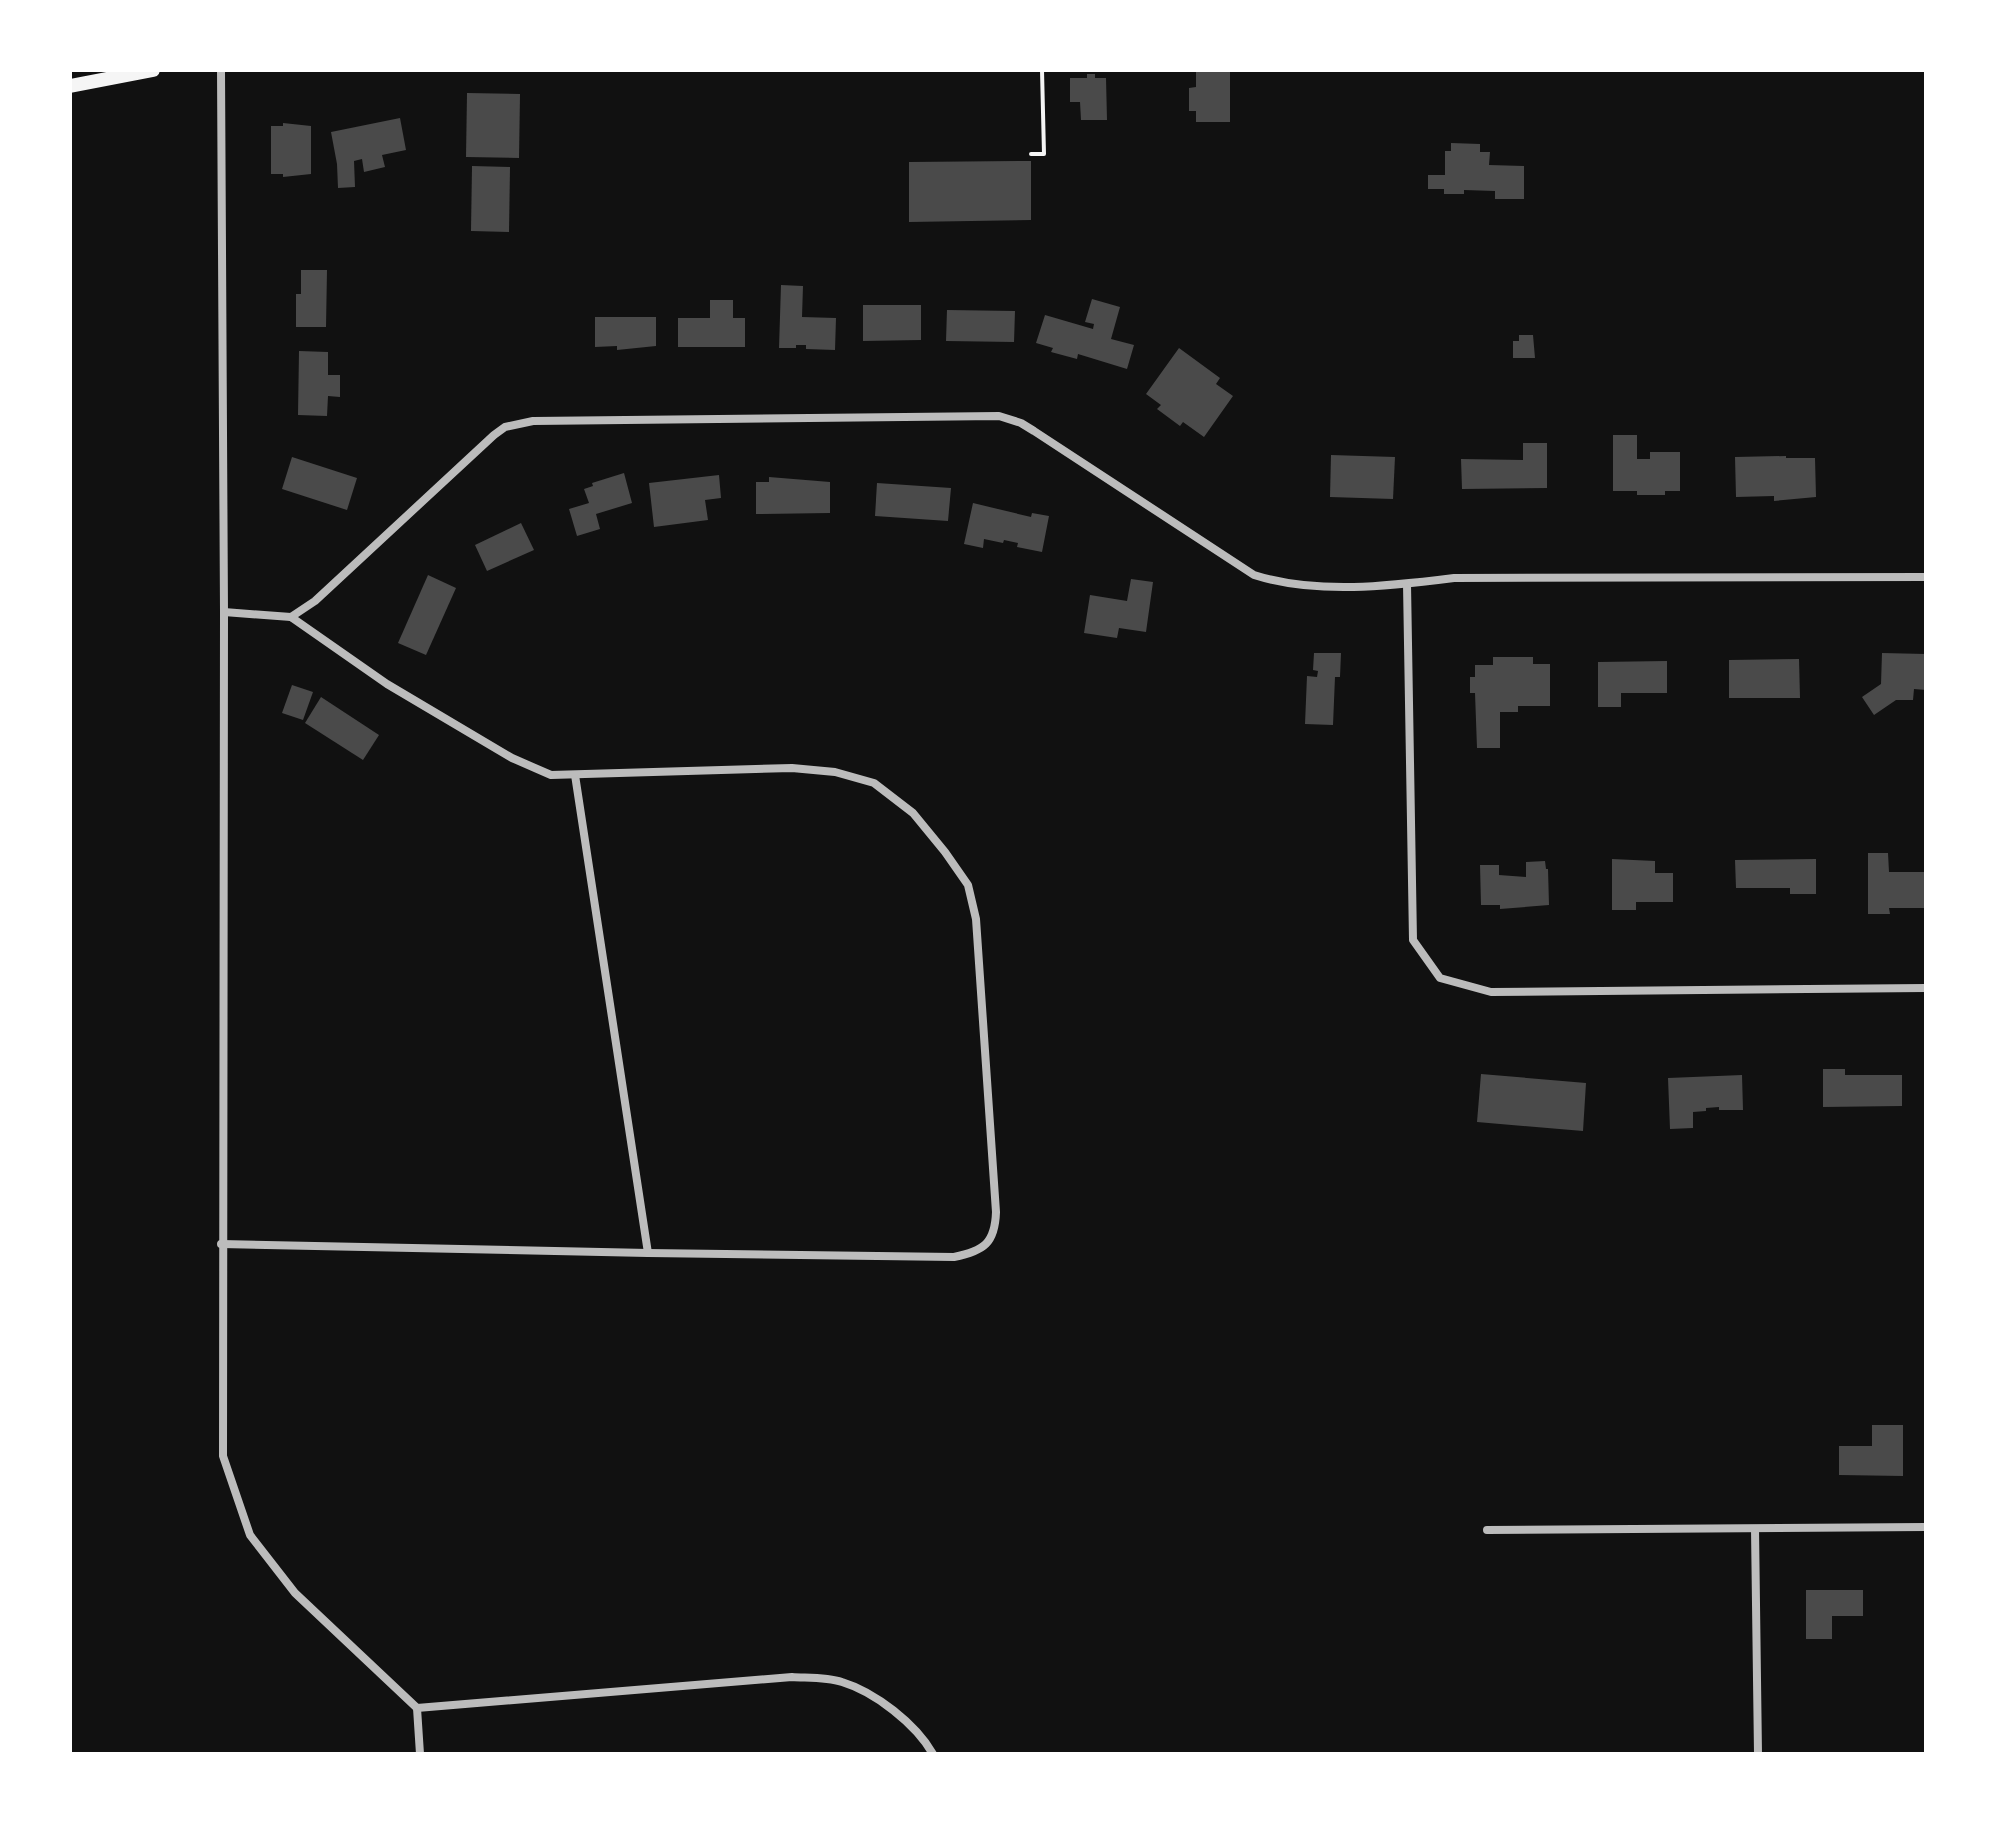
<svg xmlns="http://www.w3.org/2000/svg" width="1996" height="1824" viewBox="0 0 1996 1824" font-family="Cabin,sans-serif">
	<rect width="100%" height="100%" fill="#111"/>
	<!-- building -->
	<g fill="#4a4a4a">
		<path d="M1196 70H1230V122H1196V111H1189V88L1196 87Z"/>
		<path d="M1087 74H1095V78H1106L1107 120H1081L1080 102H1070V78H1087Z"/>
		<path d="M467 93 520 94 519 158 466 157Z"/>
		<path d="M400 118 406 150 382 155 385 167 364 172 362 159 354 161 355 187 338 188 337 164 331 132Z"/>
		<path d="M283 123 311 126V174L283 177V174H271V126H283Z"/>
		<path d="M1451 143 1480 144V152H1490L1489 165 1524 166V199H1495V191L1464 190V194H1444V189H1428V175H1445V151H1451Z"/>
		<path d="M1031 161V220L909 222V162Z"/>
		<path d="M472 166 510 167 509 232 471 231Z"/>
		<path d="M301 270H327L326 327H296V294H301Z"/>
		<path d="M781 285 803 286 802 317 836 318 835 350 806 349V345H796V348H779Z"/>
		<path d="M1092 299 1120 307 1111 339 1134 345 1127 369 1078 354 1077 359 1051 352 1053 348 1036 343 1045 315 1093 329 1094 324 1085 322Z"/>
		<path d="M710 300H733V318H745V347H678V318H710Z"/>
		<path d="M863 305H921V340L863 341Z"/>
		<path d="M947 310 1015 311 1014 342 946 341Z"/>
		<path d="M595 317H656V346L617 350V346L595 347Z"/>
		<path d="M1519 335H1533L1535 358H1513V341H1519Z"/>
		<path d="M1179 348 1220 378 1216 384 1233 396 1204 437 1183 422 1180 426 1157 409 1161 405 1146 394Z"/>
		<path d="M299 351 328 352V375H340V397L328 396 327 416 298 415Z"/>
		<path d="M1613 435H1637V459H1650V452H1680V491H1665V495H1637V491H1613Z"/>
		<path d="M1523 443H1547V488L1462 489 1461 459 1523 460Z"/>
		<path d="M1331 455 1395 457 1393 499 1330 497Z"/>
		<path d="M1786 456V458H1815L1816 497 1774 501V496L1736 497 1735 457Z"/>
		<path d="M292 457 357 478 347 510 282 489Z"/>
		<path d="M624 473 632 503 596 514 600 529 577 536 569 509 589 503 584 489 593 486 592 483Z"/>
		<path d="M719 475 721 498 705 500 708 520 654 527 649 483Z"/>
		<path d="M769 477 830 482V513L756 514V482H769Z"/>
		<path d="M877 483 951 488 948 521 875 516Z"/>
		<path d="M973 503 1031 517 1032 513 1049 516 1042 552 1017 547 1018 543 1004 540 1003 543 984 539 983 548 964 544Z"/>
		<path d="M521 523 534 550 487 571 475 545Z"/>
		<path d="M428 575 456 588 426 655 398 643Z"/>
		<path d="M1131 579 1153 582 1146 632 1119 628 1117 638 1084 633 1090 595 1127 601Z"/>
		<path d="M1314 653H1341L1340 677H1335L1333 725 1305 724 1307 676 1317 677 1318 671 1313 670Z"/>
		<path d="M1882 653 1926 654V690L1914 689 1913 700H1896L1874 715 1862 697 1881 684Z"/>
		<path d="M1493 657H1533V664H1550V706H1518V712H1500V748H1477L1475 693H1470V677H1475V665H1493Z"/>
		<path d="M1799 659 1800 698H1729V660Z"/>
		<path d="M1667 661V693H1621V707H1598V662Z"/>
		<path d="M292 685 313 692 303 720 282 713Z"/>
		<path d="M321 697 379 735 363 760 305 723Z"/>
		<path d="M1868 853H1888L1889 872H1926V908H1889L1890 914H1868Z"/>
		<path d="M1612 859 1655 861V873H1673V902H1636V910H1612Z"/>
		<path d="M1816 859V894H1790V888H1736L1735 860Z"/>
		<path d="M1545 861 1546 869H1548L1549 905 1500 909V905H1481L1480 865H1499V875L1526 877V862Z"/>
		<path d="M1823 1069H1845V1075H1902V1106L1823 1107Z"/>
		<path d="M1481 1074 1586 1083 1583 1131 1477 1122Z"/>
		<path d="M1742 1075 1743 1110H1719V1107L1706 1108V1111L1693 1112V1128L1670 1129 1668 1078Z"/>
		<path d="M1872 1425H1903V1476L1839 1475V1446H1872Z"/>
		<path d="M1806 1590H1863V1616H1832V1639H1806Z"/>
	</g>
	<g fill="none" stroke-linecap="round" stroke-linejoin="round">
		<!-- path -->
		<path stroke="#f5f5f5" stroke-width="4" d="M1031 154H1044L1042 70"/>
		<!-- minor -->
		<g stroke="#bcbcbc" stroke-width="8">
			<path d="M221 70 224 612 223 1456 250 1535 295 1593 417 1708"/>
			<path d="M1407 584 1413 940 1440 978 1491 992 1926 988"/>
			<path d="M291 617 315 601 494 435 505 427 533 421 999 416 1021 423 1034 431 1254 575C1317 595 1390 586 1454 578L1926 577"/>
			<path d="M575 775 648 1253"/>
			<path d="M221 1244 648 1253 954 1257C984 1251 995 1243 996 1212L976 919 968 885 945 852 913 813 874 783 835 772 792 768 551 775 512 758 387 684 291 617 224 612"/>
			<path d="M1755 1529 1758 1754"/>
			<path d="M1487 1530 1926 1527"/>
			<path d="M420 1754 417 1708 792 1677C808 1678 827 1677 842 1682 875 1692 916 1724 933 1754"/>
		</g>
		<!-- trunk -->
		<path stroke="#f5f5f5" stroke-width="14" d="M70 86 153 70"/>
	</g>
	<!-- border -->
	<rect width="1996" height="1824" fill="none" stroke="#ffffff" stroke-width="144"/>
</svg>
